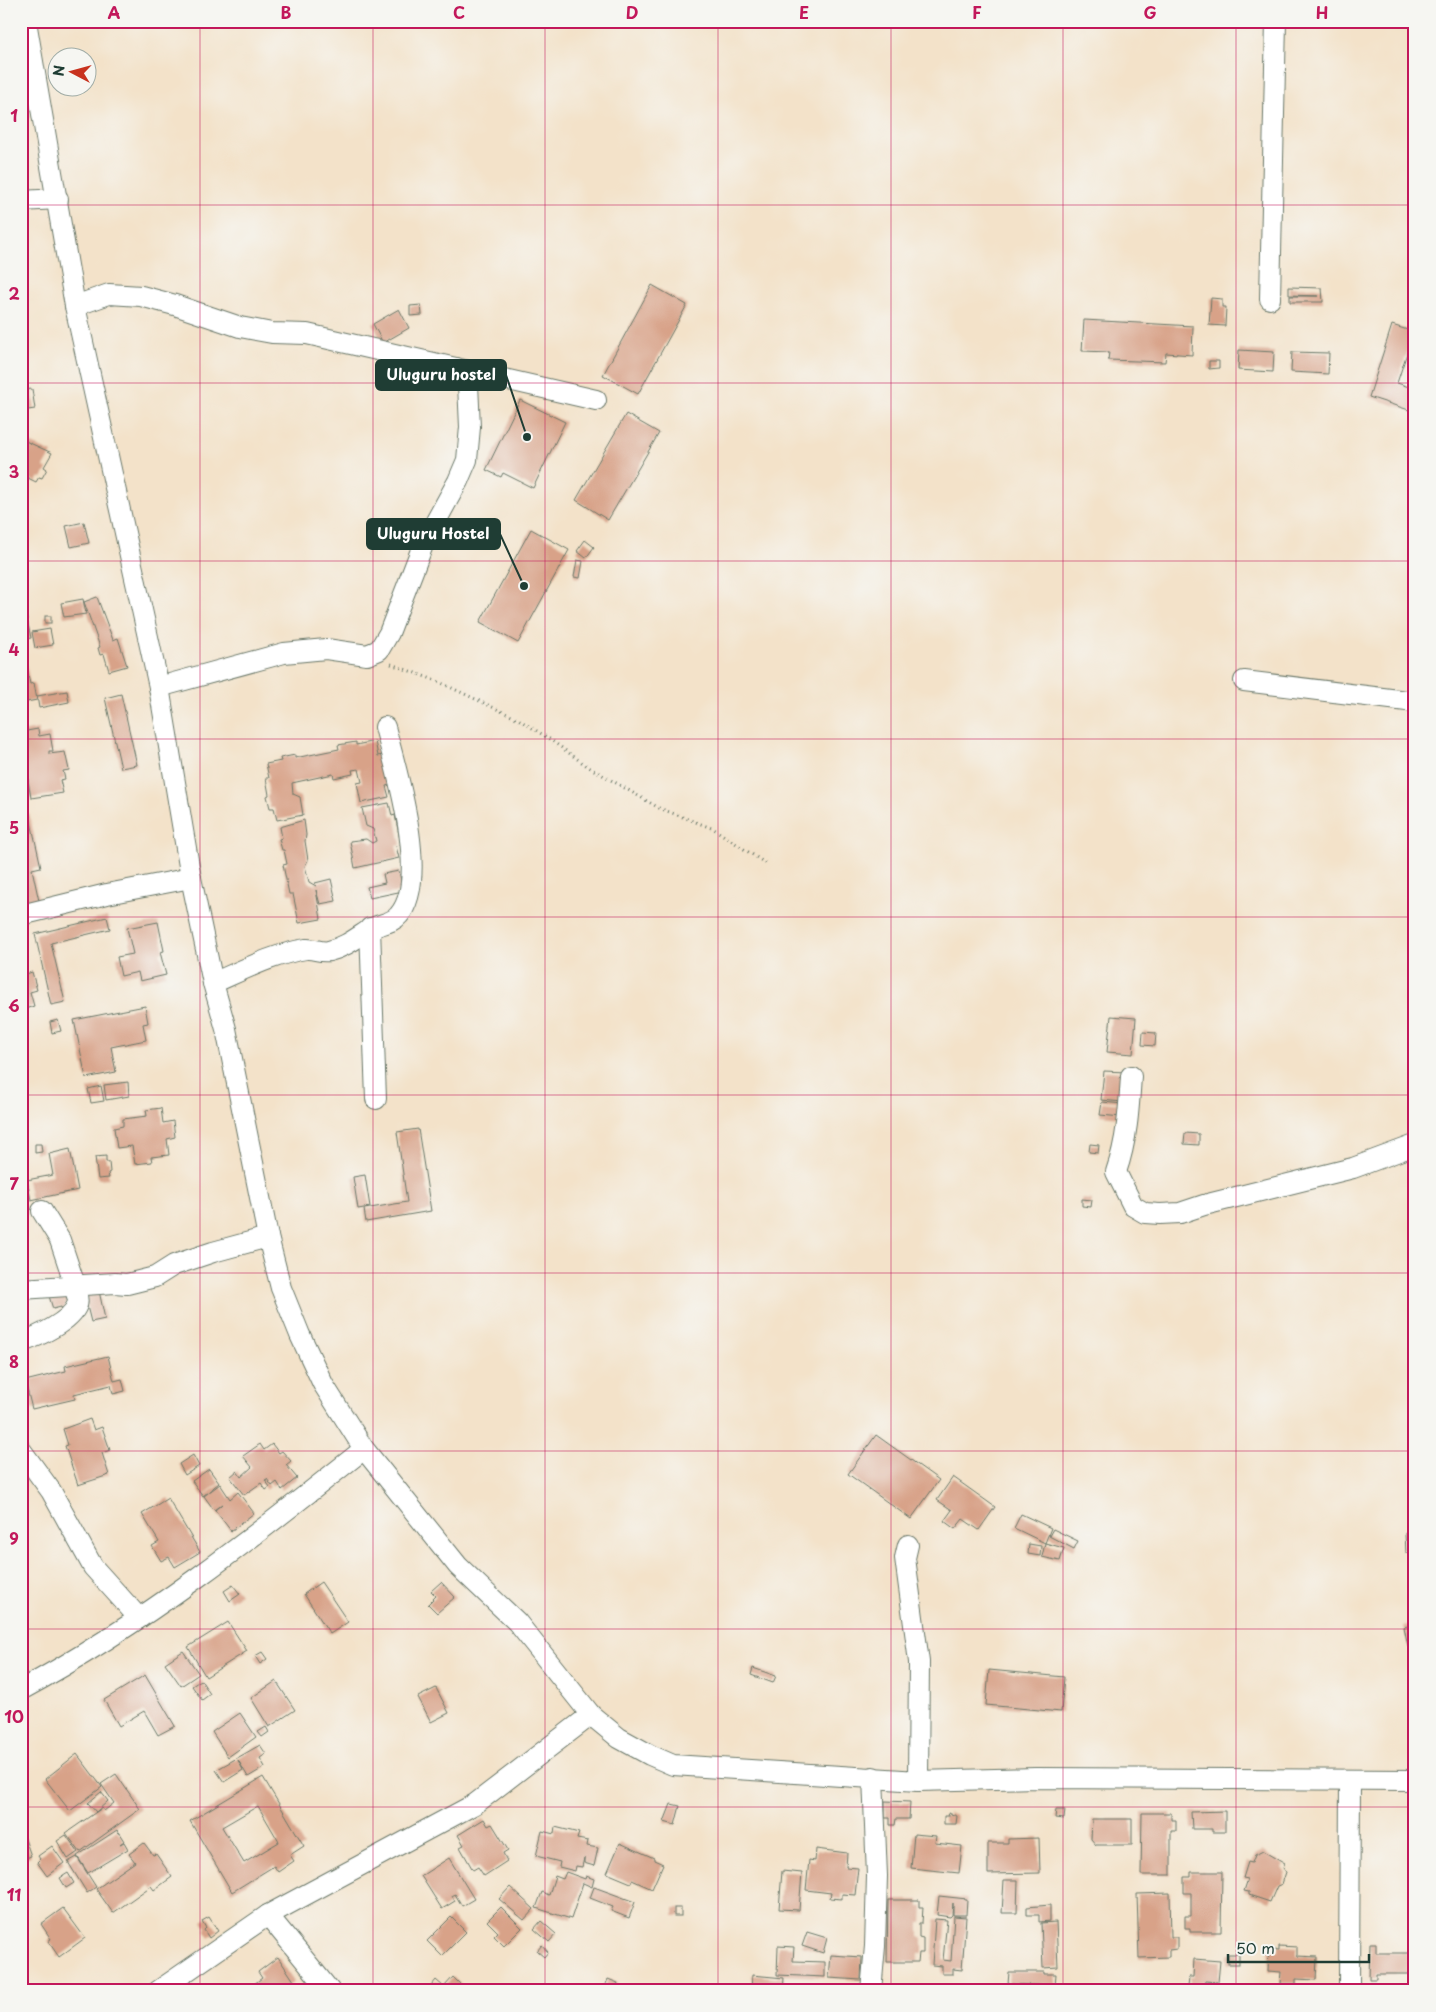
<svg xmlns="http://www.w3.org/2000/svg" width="1436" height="2012" viewBox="0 0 1436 2012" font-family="'Playpen Sans',sans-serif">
	<rect width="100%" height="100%" fill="#f6f6f2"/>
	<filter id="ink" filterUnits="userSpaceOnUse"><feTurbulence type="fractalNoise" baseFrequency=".02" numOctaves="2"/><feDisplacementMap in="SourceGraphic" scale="10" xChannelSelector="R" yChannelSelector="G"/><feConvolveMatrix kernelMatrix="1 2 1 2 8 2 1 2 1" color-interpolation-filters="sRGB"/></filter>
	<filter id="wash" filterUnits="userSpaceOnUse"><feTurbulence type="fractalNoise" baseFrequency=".0096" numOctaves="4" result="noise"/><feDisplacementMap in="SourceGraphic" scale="20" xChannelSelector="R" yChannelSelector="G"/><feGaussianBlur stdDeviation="1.12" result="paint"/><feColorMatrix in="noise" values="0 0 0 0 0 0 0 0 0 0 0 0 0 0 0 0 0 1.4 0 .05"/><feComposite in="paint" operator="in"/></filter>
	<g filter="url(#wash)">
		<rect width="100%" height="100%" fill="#f3e2c9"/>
		<g id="blocks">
			<!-- building -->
			<g fill="#d8a288" fill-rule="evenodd">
				<path d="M652 285 687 305 638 394 603 375Z"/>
				<path d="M1289 287 1322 288 1323 302H1290V296H1318L1289 295Z"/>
				<path d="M1211 298 1222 299V307H1226L1225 326 1209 325Z"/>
				<path d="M421 305 422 315 410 316V306Z"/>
				<path d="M399 309 409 328 383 343 373 324Z"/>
				<path d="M1084 320 1193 326 1192 355 1166 353 1165 362 1108 360 1109 352 1082 351Z"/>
				<path d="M1392 325 1414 332 1397 383 1415 389V412L1369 397Z"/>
				<path d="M1239 350 1274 352 1273 372 1238 370Z"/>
				<path d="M1292 352 1329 353 1328 374 1291 372Z"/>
				<path d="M1209 361H1219V368L1209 369Z"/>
				<path d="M21 364H24L26 377 21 378Z"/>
				<path d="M21 380 24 390 32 389 35 409 21 411Z"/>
				<path d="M520 400 565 422 533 488 503 473 501 477 486 470Z"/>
				<path d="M626 414 659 433 608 520 576 500Z"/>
				<path d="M21 439 52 453 44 467 47 469 42 478 39 477 36 482 26 477 21 491Z"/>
				<path d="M84 522 89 543 71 547 66 526Z"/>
				<path d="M531 529 569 550 518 643 480 622Z"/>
				<path d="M585 540 594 547 586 558 577 551Z"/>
				<path d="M577 560 583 561 580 578 574 577Z"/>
				<path d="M97 597 113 640 118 638 127 666 109 671 104 654 100 655 98 648 100 647 84 602Z"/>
				<path d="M83 599 86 614 64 617 61 603Z"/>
				<path d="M26 615 31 638 21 640V616Z"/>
				<rect x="45" y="616" width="6" height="7"/>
				<path d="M50 629 53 645 35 648 32 632Z"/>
				<path d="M24 654 30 684 34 683 37 700 21 703V655Z"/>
				<path d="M67 691 69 702 39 708 37 696Z"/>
				<path d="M121 694 137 765 121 768 105 698Z"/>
				<path d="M38 729 39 736 50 734 53 751H49V754L65 752 69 770 63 771 65 779 60 780 63 793 31 798 26 768 21 769V732Z"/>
				<path d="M375 741 378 756 383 755 390 785 386 786 389 797 361 803 357 783 362 782 359 769 352 770 353 774 334 778 333 774 292 783 293 794 300 797 303 815 277 820 274 808H270L267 796 269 795 266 778H269L266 764 281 761 280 758 295 755V758L339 749 338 745 356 742V745Z"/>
				<path d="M389 803 392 816 395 815 401 845 396 846 399 858 355 868 350 841 366 839 372 843 376 841 373 829 366 826 362 808Z"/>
				<path d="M29 813 41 867 32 869 39 901 22 905 21 815Z"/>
				<path d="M304 820 306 835 305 841 308 860 305 866 309 882 316 886 315 883 331 879 336 901 320 904 316 890 321 919 299 923 293 894H289L283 865 287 864 284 850H282L279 839 282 838 280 827Z"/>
				<path d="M399 871 403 891 370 898 367 887 385 883 383 874Z"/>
				<path d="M107 917 110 929 51 943 65 1002 51 1005 35 934Z"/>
				<path d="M158 922 164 951 160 952 166 975 140 981 138 972 121 976 117 957 133 954 127 928Z"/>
				<path d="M21 970 23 975 32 972 37 990 30 992 34 1006 22 1010Z"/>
				<path d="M145 1006 148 1023 143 1024 146 1040 111 1047 116 1072 86 1078 74 1020Z"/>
				<path d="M1111 1016 1136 1018 1133 1054 1107 1052Z"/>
				<path d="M58 1020 61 1031 52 1033 50 1022Z"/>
				<path d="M1143 1032 1156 1033 1155 1046 1142 1045Z"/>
				<path d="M1104 1071 1126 1072 1123 1102 1101 1100Z"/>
				<path d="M128 1082 129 1096 106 1100 104 1085Z"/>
				<path d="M101 1086 104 1101 91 1103 88 1089Z"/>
				<path d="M1102 1102 1123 1104 1122 1117 1100 1115Z"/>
				<path d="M161 1108 163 1123 173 1121 175 1137 167 1139 169 1155 151 1157 152 1162 135 1164 132 1146 117 1148 114 1128 123 1126V1119L147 1116 146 1110Z"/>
				<path d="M418 1129 431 1211 366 1222 364 1209 407 1202 397 1132Z"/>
				<path d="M1185 1133 1199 1134V1145L1184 1144Z"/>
				<path d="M35 1144H41L42 1152 35 1153Z"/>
				<path d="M1090 1144 1099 1145 1098 1153 1089 1152Z"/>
				<path d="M70 1149 78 1190 31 1200 27 1180 53 1175 49 1154Z"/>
				<path d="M106 1156V1162H109L110 1172 108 1173 109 1178 98 1179 95 1157Z"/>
				<path d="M365 1175 370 1207 358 1209 353 1177Z"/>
				<path d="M1082 1199 1092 1200 1091 1207 1082 1206Z"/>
				<path d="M98 1286 105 1319 91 1322 83 1290Z"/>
				<path d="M69 1291 71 1298 62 1310 61 1307 53 1309 49 1296Z"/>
				<path d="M108 1356 114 1381 122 1379 125 1391 113 1394 111 1385 74 1394 75 1399 32 1409 25 1381 66 1371 65 1366Z"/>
				<path d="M90 1419 94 1430 102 1427 110 1450 102 1453 109 1475 78 1485 65 1446 68 1445 63 1429Z"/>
				<path d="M876 1435 939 1480 911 1519 848 1474Z"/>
				<path d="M260 1444 264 1450 272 1444 279 1453 282 1451 291 1461 286 1465 297 1478 282 1490 277 1482 272 1486 267 1479 265 1480 270 1487 266 1490 261 1483 244 1495 230 1477 237 1471 241 1477 252 1467 243 1456Z"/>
				<path d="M193 1455 199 1466 185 1475 179 1464Z"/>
				<path d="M209 1469 219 1483 203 1496 192 1481Z"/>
				<path d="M953 1477 995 1507 979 1530 963 1519 955 1529 944 1521 952 1510 937 1500Z"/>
				<path d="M220 1484 230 1499 238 1492 254 1513 231 1531 215 1510 222 1504 214 1510 204 1496Z"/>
				<path d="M168 1498 200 1552 175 1567 169 1557 161 1561 152 1546 159 1542 142 1514Z"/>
				<path d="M1021 1514 1051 1528 1045 1543 1014 1528Z"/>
				<path d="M1053 1529 1078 1541 1074 1549 1049 1536Z"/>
				<path d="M1405 1533H1415V1553H1406Z"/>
				<path d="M1045 1543 1064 1548 1060 1561 1042 1557Z"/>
				<path d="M1029 1544 1041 1546 1040 1556 1028 1554Z"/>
				<path d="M321 1582 348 1622 330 1634 304 1594Z"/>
				<path d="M441 1582 455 1597 437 1613 428 1604 436 1596 431 1591Z"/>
				<path d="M233 1585 240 1594 230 1601 224 1591Z"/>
				<path d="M228 1622 247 1651 206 1677 188 1647Z"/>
				<path d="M1415 1624V1644L1408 1646 1404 1627Z"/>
				<path d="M183 1651 199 1674 181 1686 165 1663Z"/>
				<path d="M262 1652 267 1659 260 1664 255 1656Z"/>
				<path d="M753 1668 776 1676 773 1683 751 1675Z"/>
				<path d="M989 1670 1064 1677 1061 1712 986 1705Z"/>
				<path d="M145 1675 175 1726 158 1735 144 1711 119 1726 104 1700Z"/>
				<path d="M201 1680 210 1694 202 1700 192 1686Z"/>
				<path d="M276 1681 295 1710 269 1727 251 1698Z"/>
				<path d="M436 1688 449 1713 431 1722 418 1697Z"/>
				<path d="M240 1713 256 1737 228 1757 212 1732Z"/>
				<path d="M266 1727 269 1732 262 1737 258 1732Z"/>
				<path d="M260 1745 266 1754 260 1758 265 1767 248 1777 238 1760 243 1770 224 1782 216 1770Z"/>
				<path d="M77 1754 102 1787 70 1811 45 1779Z"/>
				<path d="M116 1774 140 1809 80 1852 66 1833 102 1808 104 1811 114 1803 101 1784Z"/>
				<path d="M263 1777 304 1846 290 1855 294 1861 278 1872 274 1866 232 1892 190 1821ZM258 1806 279 1842 244 1863 222 1827Z"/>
				<path d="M101 1792 108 1801 96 1812 88 1803Z"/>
				<path d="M885 1801 910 1802 909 1819H896L895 1825H890V1818H885Z"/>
				<path d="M671 1804 680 1806 675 1825 664 1822Z"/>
				<path d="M1056 1810H1065L1064 1819 1055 1818Z"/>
				<path d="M1225 1811V1832H1212V1829H1192L1191 1812Z"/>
				<path d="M948 1813 957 1816 956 1824H944V1816H949Z"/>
				<path d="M1142 1813H1171V1820H1176V1831H1171V1875H1141Z"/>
				<path d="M484 1819 488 1826 492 1824 508 1850 503 1853 507 1861 484 1876 478 1867 473 1870 460 1847 464 1845 458 1835Z"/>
				<path d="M1092 1819H1132V1845H1096L1091 1839Z"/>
				<path d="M555 1827 579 1833 577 1839 588 1841 587 1846 598 1848 594 1866 584 1863V1858L582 1867 576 1866 575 1871 559 1867 560 1862 536 1856 542 1831 554 1834Z"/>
				<path d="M117 1830 124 1841 120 1844 124 1842 128 1849 88 1873 77 1856Z"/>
				<path d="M914 1834 936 1836 935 1843 962 1846 959 1873 911 1868Z"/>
				<path d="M66 1835 78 1852 68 1859 57 1841Z"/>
				<path d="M24 1836 31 1856 21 1860V1837Z"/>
				<path d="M1039 1838 1040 1873 988 1874V1843H1008V1839Z"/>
				<path d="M144 1843 153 1855 156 1854 172 1877 154 1890 151 1886 113 1913 96 1889 135 1862 129 1854Z"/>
				<path d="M620 1843 654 1858V1860L663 1864 652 1889 632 1880 631 1883 607 1873Z"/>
				<path d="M52 1846 64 1863 47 1876 37 1862 40 1859 38 1856Z"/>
				<path d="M816 1849 847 1853 846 1867 858 1868 855 1895 842 1894V1899L830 1898 831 1893 806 1890 809 1860 815 1861Z"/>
				<path d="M1263 1851 1285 1864 1283 1868 1286 1872 1282 1884 1277 1886 1270 1902 1249 1895V1892L1244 1891 1248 1879 1243 1878 1248 1862 1252 1863 1255 1855Z"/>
				<path d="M77 1857 96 1887 87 1893 68 1862Z"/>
				<path d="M449 1858 474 1899 462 1906 455 1894 452 1896 455 1901 442 1909 421 1876Z"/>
				<path d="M782 1871 802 1873 799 1910 779 1909Z"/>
				<path d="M566 1872 585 1879 586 1876 594 1879 592 1887 583 1883 571 1919 536 1908 542 1892 549 1895 555 1876 563 1879Z"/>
				<path d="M1191 1872H1222L1221 1932H1190V1928H1185V1916H1191V1893H1184V1877H1191Z"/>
				<path d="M68 1873 74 1883 66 1888 60 1878Z"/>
				<path d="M1004 1880H1018L1017 1913H1002Z"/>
				<path d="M510 1887 534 1909 524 1920 499 1899Z"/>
				<path d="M594 1887 635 1902 629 1918 611 1911 613 1907 590 1898Z"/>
				<path d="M1170 1893 1171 1937H1177V1949L1169 1950V1957L1139 1958 1137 1894Z"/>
				<path d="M939 1896 967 1899 966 1915H953V1903L952 1915 950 1917 937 1915Z"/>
				<path d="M888 1900H919V1907H923L922 1923H919V1937L923 1938V1953H919L918 1962H887Z"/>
				<path d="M1050 1905V1921L1039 1922V1915H1027V1907Z"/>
				<path d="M501 1907 522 1928 504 1946 494 1936 498 1932 487 1921Z"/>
				<path d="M63 1908 85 1938 59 1957 48 1941 51 1939 41 1924Z"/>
				<rect x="674" y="1908" width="7" height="8"/>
				<path d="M954 1916 966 1917 962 1970 953 1969V1974H942V1966L932 1965 935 1919 947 1920 943 1960 951 1961Z"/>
				<path d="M209 1917 218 1931 209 1938 204 1930 206 1928 202 1921Z"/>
				<path d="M451 1917 466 1932 442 1956 427 1941Z"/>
				<path d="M541 1921 556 1934 549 1942 534 1929Z"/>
				<path d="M1056 1922 1058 1967 1043 1968 1041 1923Z"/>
				<path d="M807 1932 827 1938 823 1953 802 1946Z"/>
				<path d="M1370 1943H1376V1953H1415V1974H1376V1979H1369Z"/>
				<path d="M542 1945 548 1952 544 1957 537 1951Z"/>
				<path d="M778 1946 794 1947 793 1961 825 1962V1977L777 1975Z"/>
				<path d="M1279 1946 1297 1947V1956L1317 1957 1316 1980 1296 1979V1984H1280L1281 1972 1268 1971 1269 1949 1279 1950Z"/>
				<rect x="1228" y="1954" width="11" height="10"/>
				<path d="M831 1955 862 1957 861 1980 829 1978Z"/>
				<path d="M278 1957 294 1981 283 1989V1991H245L262 1978 258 1972Z"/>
				<path d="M1194 1959 1220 1961 1218 1982 1205 1981 1204 1986H1188L1189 1977H1193Z"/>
				<path d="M1009 1972H1044V1974H1056L1055 1986 1008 1984Z"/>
				<path d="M752 1975 784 1978 783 1991H751Z"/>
				<path d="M453 1977 463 1987 460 1991H427L436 1980 444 1987Z"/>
				<path d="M608 1979 618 1983 614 1991H603Z"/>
			</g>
		</g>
	</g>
	<g filter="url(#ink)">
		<use href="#blocks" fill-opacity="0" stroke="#697768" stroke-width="1"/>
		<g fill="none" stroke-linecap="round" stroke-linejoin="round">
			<defs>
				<g id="minor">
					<path d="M26 21 75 306 159 687 191 878 213 983 226 1029 268 1237 281 1288 300 1335 323 1384 364 1449 458 1566 517 1622 591 1715 619 1738 650 1755 673 1765 918 1781 1035 1778 1415 1780"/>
					<path d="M21 201 58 199"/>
					<path d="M1270 299 1276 21"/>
					<path d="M75 306 109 294 141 296 175 305 240 327 272 333 307 334 596 400"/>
					<path d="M1244 681 1415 702"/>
					<path d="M159 687 284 653 326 649 367 655 379 650 389 633 423 545 458 481 467 460 470 427 468 384 456 368"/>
					<path d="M21 915 107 894 191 878"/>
					<path d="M370 928 376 1099"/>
					<path d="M213 983C243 970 274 954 306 949 314 948 321 953 329 951 345 947 355 939 369 930 378 923 391 925 399 915 430 879 396 769 385 727"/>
					<path d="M1131 1076C1129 1109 1127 1141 1116 1172L1133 1206 1145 1213 1160 1214 1180 1213 1204 1205 1353 1168 1415 1145"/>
					<path d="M21 1289 115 1283 127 1284 155 1277 174 1265 213 1252 268 1237"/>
					<path d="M21 1342C38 1337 71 1321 77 1305 80 1298 74 1292 75 1285L60 1240 42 1211"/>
					<path d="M21 1450 51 1491 93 1567 139 1618"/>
					<path d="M908 1545 905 1558 919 1662 918 1781"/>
					<path d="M21 1690C145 1623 255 1536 364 1449"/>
					<path d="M268 1915 330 1991"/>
					<path d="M158 1991 268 1915 475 1804 591 1715"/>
					<path d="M871 1991 875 1946 877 1876 873 1777"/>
					<path d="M1349 1991 1350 1780"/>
				</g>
			</defs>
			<!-- minor casing -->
			<use href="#minor" stroke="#697768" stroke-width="22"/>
			<!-- path -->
			<path stroke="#697768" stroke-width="3" stroke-dasharray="1 4" stroke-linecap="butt" d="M391 664 437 681 518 719 548 738 587 766 659 808 714 829 768 865"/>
			<!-- minor -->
			<use href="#minor" stroke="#fff" stroke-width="20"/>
		</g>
	</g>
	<!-- grid -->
	<path fill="none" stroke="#c2185b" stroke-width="1" stroke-opacity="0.55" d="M200 21V1991M373 21V1991M545 21V1991M718 21V1991M891 21V1991M1063 21V1991M1236 21V1991M21 205H1415M21 383H1415M21 561H1415M21 739H1415M21 917H1415M21 1095H1415M21 1273H1415M21 1451H1415M21 1629H1415M21 1807H1415"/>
	<!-- callouts -->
	<path fill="none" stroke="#1f3d34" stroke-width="2" d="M527 437L506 375M524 586L500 534"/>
	<g fill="#1f3d34" stroke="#f6f6f2" stroke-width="2">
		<circle cx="527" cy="437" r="5"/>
		<circle cx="524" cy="586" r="5"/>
	</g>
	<g fill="#1f3d34" stroke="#1f3d34" stroke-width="2">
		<rect x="376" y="360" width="130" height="30" rx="5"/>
		<rect x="367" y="519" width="133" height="30" rx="5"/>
	</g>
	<g font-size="15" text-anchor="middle" font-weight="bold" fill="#fff">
		<text x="441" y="380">Uluguru hostel</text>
		<text x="433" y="539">Uluguru Hostel</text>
	</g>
	<!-- margin -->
	<rect width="1436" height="2012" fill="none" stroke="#f6f6f2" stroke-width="55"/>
	<!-- north arrow -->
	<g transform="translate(72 72) rotate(276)"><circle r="24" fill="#f6f6f2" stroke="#a0aca6"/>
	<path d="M0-4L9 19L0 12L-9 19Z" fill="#c8321e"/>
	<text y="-8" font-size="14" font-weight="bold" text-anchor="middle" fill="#1f3d34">N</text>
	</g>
	<!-- scale -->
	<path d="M1228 1954v8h141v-8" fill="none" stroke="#1f3d34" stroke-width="2.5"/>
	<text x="1236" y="1954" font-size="15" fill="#1f3d34" stroke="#f6f6f2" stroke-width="4" paint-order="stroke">50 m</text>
	<rect x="28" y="28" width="1380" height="1956" fill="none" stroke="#c2185b" stroke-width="2"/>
	<g font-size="16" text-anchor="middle" font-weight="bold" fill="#c2185b">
		<text x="114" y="19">A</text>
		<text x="286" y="19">B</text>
		<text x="459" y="19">C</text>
		<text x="632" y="19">D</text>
		<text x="804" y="19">E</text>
		<text x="977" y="19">F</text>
		<text x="1150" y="19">G</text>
		<text x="1322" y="19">H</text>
		<text x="14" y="122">1</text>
		<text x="14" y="300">2</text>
		<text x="14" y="478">3</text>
		<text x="14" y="656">4</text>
		<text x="14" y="834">5</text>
		<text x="14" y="1012">6</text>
		<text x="14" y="1190">7</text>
		<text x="14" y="1368">8</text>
		<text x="14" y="1545">9</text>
		<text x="14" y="1723">10</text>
		<text x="14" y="1901">11</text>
	</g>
</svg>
